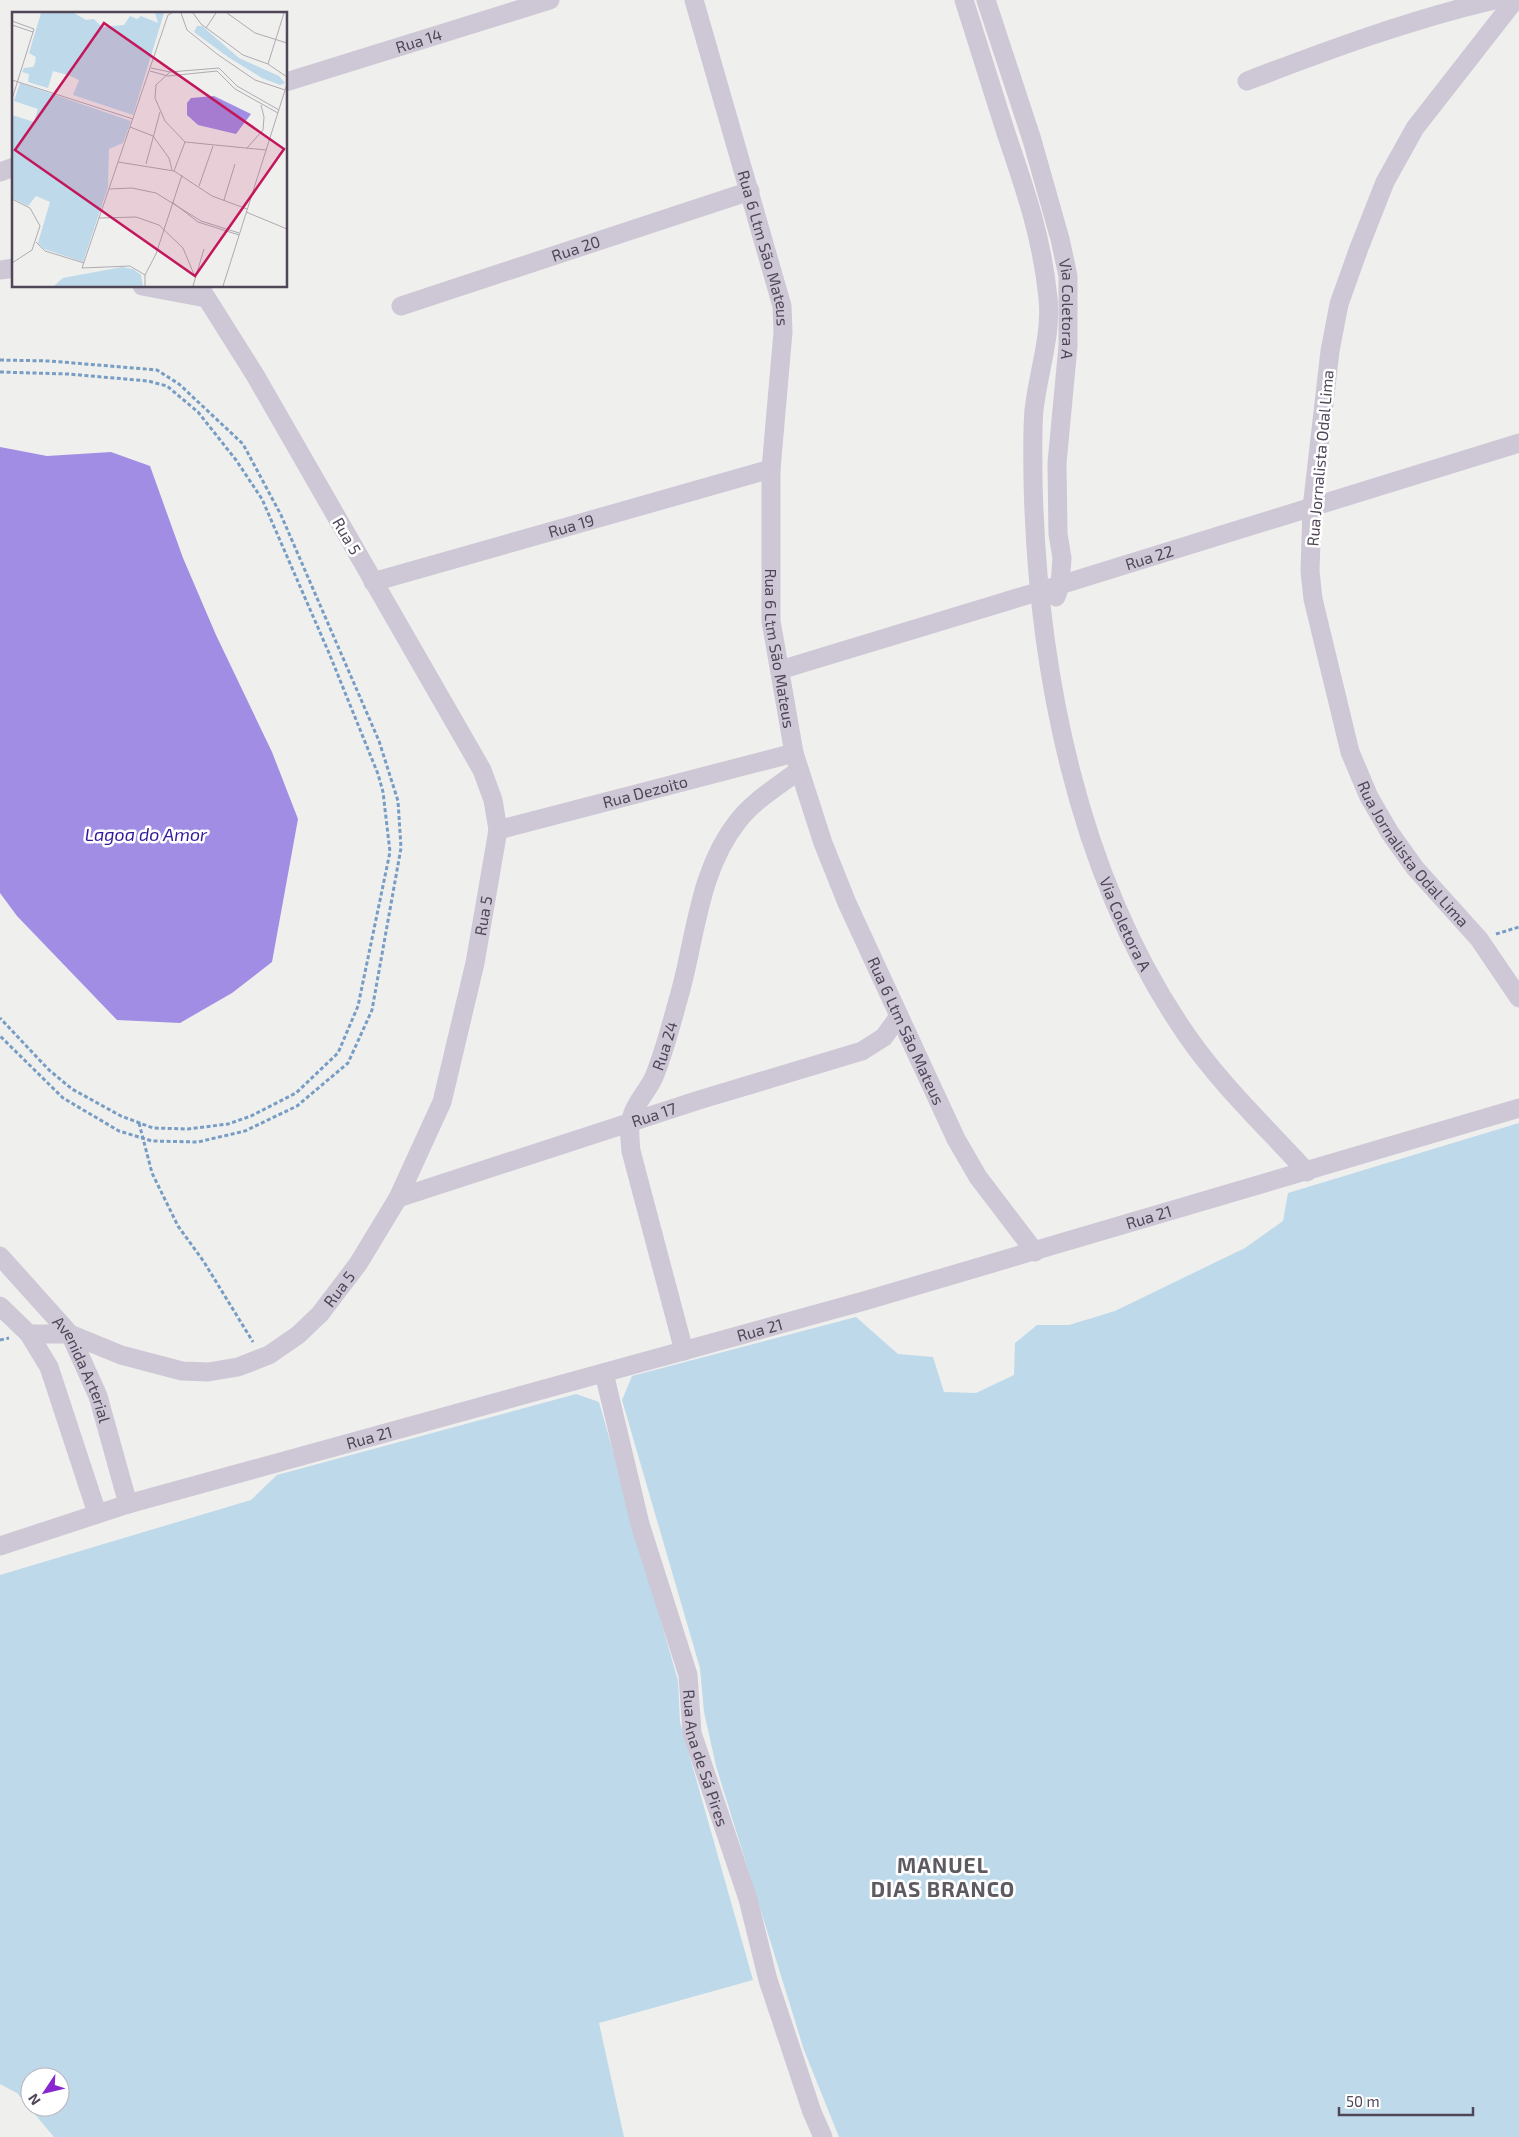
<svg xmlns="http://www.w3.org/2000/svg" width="1519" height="2137" viewBox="0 0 1519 2137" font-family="'Exo 2',sans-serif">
	<rect width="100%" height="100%" fill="#efefed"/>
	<!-- green -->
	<g fill="#bdd9ea" fill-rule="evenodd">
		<path d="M1519 1123V2137H839L804 2050 716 1766 704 1712 700 1668 622 1400 632 1376 856 1317 898 1354 933 1357 944 1392 976 1393 1014 1375 1015 1343 1037 1325H1069L1115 1311 1245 1248 1283 1221 1288 1193Z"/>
		<path d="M576 1394 599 1402 678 1681 680 1722 753 1980 599 2023 624 2137H54L17 2093 0 2084V1575L251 1500 277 1475ZM30 2077H60V2107H30Z"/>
	</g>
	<!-- water -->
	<path fill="#a18ee4" d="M0 447 47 456 111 452 150 466 183 558 216 635 272 752 298 819 272 962 232 993 180 1023 117 1020 17 916 0 893Z"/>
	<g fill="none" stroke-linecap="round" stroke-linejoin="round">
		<!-- path -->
		<g stroke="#789dc5" stroke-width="3" stroke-dasharray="4 2.5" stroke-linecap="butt">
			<path d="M0 360 50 361 157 370 179 384 243 444 281 515 379 741 398 801 401 848 372 1010 348 1063 297 1106 245 1131 198 1142 152 1141 119 1131 63 1098 0 1036"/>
			<path d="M0 372 68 374 148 381 167 386 198 412 236 460 262 499 329 653 378 774 383 792 390 852 358 1006 338 1053 296 1093 251 1116 228 1124 188 1129 153 1128 121 1116 72 1089 49 1070 0 1018"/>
			<path d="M1496 934 1519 927"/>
			<path d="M139 1123 152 1173 178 1226 204 1262 253 1342"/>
			<path d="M0 1340 9 1338"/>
		</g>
		<!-- street -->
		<g stroke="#cec7d6" stroke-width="19">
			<path id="s1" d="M694 0 782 306 783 332 771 469V621L794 753 823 843 847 903 956 1139 978 1177 1035 1252"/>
			<path id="s2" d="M964 0C978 44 992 88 1006 133 1025 189 1042 237 1048 298 1052 335 1038 373 1034 410 1032 433 1033 457 1033 480 1037 668 1077 876 1186 1034 1220 1084 1266 1127 1307 1172"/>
			<path id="s3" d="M986 0 1032 140 1060 239 1068 276V346L1057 463 1058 534 1062 558 1060 585 1056 597"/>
			<path id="s4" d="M1515 0 1415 128 1385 182 1359 248 1339 304 1330 351 1312 508 1310 571 1313 599 1350 752 1369 797 1390 833 1415 868 1479 939 1519 998"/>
			<path d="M1247 81C1328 50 1409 20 1494 0"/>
			<path id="s5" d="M286 82 550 0"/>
			<path d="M0 172 14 167"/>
			<path d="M0 270 14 268"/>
			<path d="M142 286 206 298"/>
			<path id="s6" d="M401 306 750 191"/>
			<path id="s7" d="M373 582 771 469"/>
			<path id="s8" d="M780 670 1060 585 1519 443"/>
			<path id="s9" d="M498 830 794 753"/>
			<path id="s10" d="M398 1198 699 1100 862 1051 884 1037 899 1016"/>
			<path id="s11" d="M0 1256 70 1334 98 1396 128 1504"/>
			<path d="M0 1306 29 1334 49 1367 97 1513"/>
			<path id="s12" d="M29 1334H70L121 1355 182 1371 208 1372 238 1367 269 1355 298 1335 320 1314 358 1264 398 1198 442 1102 475 963 498 830 493 800 482 770 255 375 199 286"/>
			<path id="s13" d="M684 1351 631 1151C630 1139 628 1125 633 1113 638 1100 648 1090 654 1077 665 1050 672 1021 680 993 696 935 699 870 738 821 754 800 779 786 799 770"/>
			<path id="s14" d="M604 1373 640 1524 688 1675 692 1733 748 1899 768 1980 812 2112 823 2137"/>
			<path id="s15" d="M0 1546 128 1504 864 1301 1519 1108"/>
		</g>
	</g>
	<g text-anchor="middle" stroke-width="5" stroke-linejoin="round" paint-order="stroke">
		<!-- street labels -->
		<g font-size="16" fill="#4f4658" stroke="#fff">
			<text dy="6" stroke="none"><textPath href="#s5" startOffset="139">Rua 14</textPath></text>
			<text dy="6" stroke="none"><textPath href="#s6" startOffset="184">Rua 20</textPath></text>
			<text dy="6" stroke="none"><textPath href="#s1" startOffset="258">Rua 6 Ltm São Mateus</textPath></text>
			<text dy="6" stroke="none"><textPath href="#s3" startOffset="321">Via Coletora A</textPath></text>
			<text transform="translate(1320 458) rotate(-85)" y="6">Rua Jornalista Odal Lima</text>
			<text dy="6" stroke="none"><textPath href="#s7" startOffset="206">Rua 19</textPath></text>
			<text transform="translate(347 536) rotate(60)" y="6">Rua 5</text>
			<text dy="6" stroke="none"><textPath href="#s8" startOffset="386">Rua 22</textPath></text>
			<text dy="6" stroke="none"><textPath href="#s1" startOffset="662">Rua 6 Ltm São Mateus</textPath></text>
			<text dy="6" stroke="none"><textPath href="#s9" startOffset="152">Rua Dezoito</textPath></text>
			<text dy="6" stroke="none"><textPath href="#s4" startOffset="930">Rua Jornalista Odal Lima</textPath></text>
			<text dy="6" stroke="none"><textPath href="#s12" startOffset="751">Rua 5</textPath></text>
			<text dy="6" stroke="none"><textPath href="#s2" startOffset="950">Via Coletora A</textPath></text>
			<text dy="6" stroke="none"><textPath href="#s1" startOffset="1068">Rua 6 Ltm São Mateus</textPath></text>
			<text dy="6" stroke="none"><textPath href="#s13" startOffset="320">Rua 24</textPath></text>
			<text dy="6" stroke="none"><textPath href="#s10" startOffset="269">Rua 17</textPath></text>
			<text dy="6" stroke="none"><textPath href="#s15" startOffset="1195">Rua 21</textPath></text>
			<text dy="6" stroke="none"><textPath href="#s12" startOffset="346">Rua 5</textPath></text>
			<text dy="6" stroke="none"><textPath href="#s15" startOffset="790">Rua 21</textPath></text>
			<text dy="6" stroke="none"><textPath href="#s11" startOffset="142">Avenida Arterial</textPath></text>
			<text dy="6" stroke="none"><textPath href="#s15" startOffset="385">Rua 21</textPath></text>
			<text dy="6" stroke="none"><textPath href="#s14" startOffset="399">Rua Ana de Sá Pires</textPath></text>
		</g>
		<!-- water labels -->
		<g font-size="18" font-style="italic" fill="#34179b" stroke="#fff">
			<text x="146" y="841">Lagoa do Amor</text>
		</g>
		<!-- district labels -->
		<g font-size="21" font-weight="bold" letter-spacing="1" fill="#5e5a61" stroke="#fff">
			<text x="943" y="1873">MANUEL<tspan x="943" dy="24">DIAS BRANCO</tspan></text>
		</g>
	</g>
	<!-- overview -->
	<g transform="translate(12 12)">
		<rect width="275" height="275" fill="#efefed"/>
		<path d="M29 1H62L74 8 82 7 90 15 112 13 118 4 125 7 129 4 146 11 143 1H152L121 103 61 83 67 68 56 63 41 59 36 76 16 70 17 62 10 60 12 56 21 55 23 51 24 45 17 41ZM185 14H190L227 46 267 64 273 71 268 73 250 66 216 45 182 20ZM8 71 119 109 111 131 97 137 96 175 71 250 32 237 26 231 38 190 24 184 16 194 0 186V103L22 110 26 97 2 89ZM110 255 121 257 129 263 131 274H42L51 266Z" fill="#bdd9ea"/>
		<path d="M202 84 239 102 224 122 186 113 175 103V91L179 86Z" fill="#a18ee4"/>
		<path fill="none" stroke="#afabb1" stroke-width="1" d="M169 1 175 18 205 42 243 68 273 78M181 1 189 12 231 43 256 52 275 65M215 1 243 21 275 31M0 9 22 17 0 87M0 13 21 20M194 16 204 1M256 52 272 1M139 56 158 60 207 56 225 74 267 98M138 59 156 64 205 59 223 77 266 101M158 60 144 73 143 86 153 109 173 130 254 138M0 68 121 107M118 115 141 124 157 146 160 158M235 136 251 118 252 105 249 93M106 150 162 159 200 184 235 197M134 152 148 100M162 159 173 130M187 174 201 134M97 177 120 176 144 181 189 209 227 221M0 187 18 196 28 214 20 238 0 251M212 188 223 152M160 190 186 210 227 223M234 200 275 217M87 206 124 205 147 213 171 236 183 265M24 230 33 239 72 251M133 263 118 254 70 256 156 3 160 1M133 274V263L144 242 170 163M181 274 192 237M211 274 275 72"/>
		<path fill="#c2185b" fill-opacity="0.15" stroke="#c2185b" stroke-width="2.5" d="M92 11 272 137 183 264 3 138Z"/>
		<rect width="275" height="275" fill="none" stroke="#4f4658" stroke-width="2.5"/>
	</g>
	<!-- north arrow -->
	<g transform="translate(45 2092) rotate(235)"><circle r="24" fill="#ffffff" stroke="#b9b5bc"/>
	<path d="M0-4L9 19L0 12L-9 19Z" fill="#8827cf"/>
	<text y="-8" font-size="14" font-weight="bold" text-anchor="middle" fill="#4f4658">N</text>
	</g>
	<!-- scale -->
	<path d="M1339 2107v8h134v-8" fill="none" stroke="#4f4658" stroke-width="2.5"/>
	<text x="1346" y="2107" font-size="15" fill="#4f4658" stroke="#ffffff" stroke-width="4" paint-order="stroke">50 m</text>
</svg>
